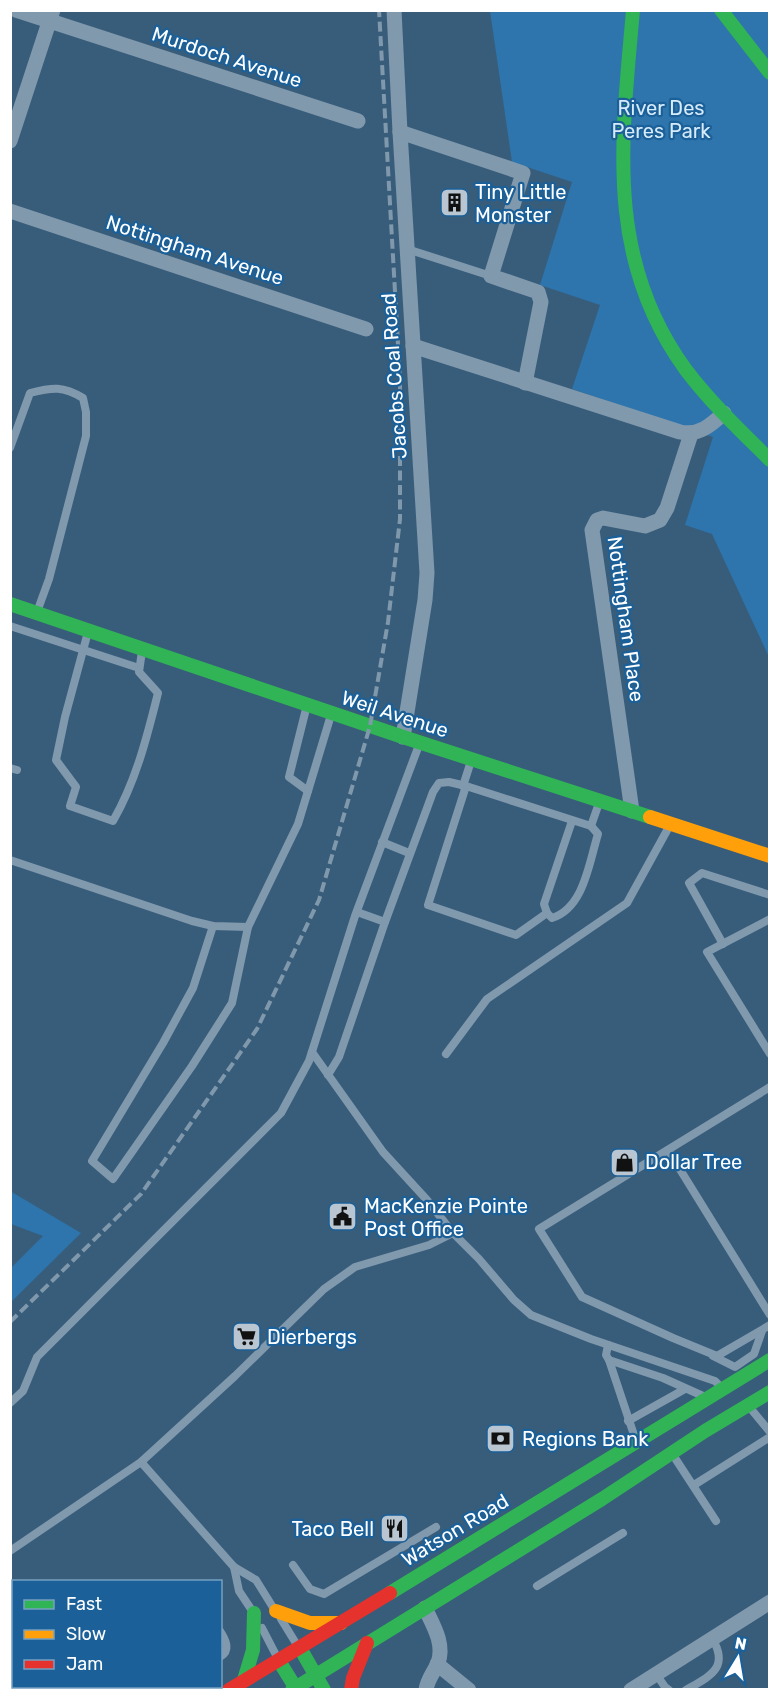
<svg xmlns="http://www.w3.org/2000/svg" width="780" height="1700" viewBox="0 0 780 1700" font-family="Rubik,sans-serif">
	<rect width="100%" height="100%" fill="#385d7b"/>
	<!-- green -->
	<g fill="#2d75ac">
		<path d="M490 11H769V657L712 534 685 525 713 437 572 389 600 305 540 285 572 182 512 162Z"/>
		<path d="M10 1191 81 1233 11 1302V1268L43 1236 11 1224Z"/>
	</g>
	<g fill="none" stroke-linecap="round" stroke-linejoin="round">
		<!-- lane -->
		<g stroke="#8199ad" stroke-width="8">
			<path d="M407 249 491 276"/>
			<path d="M10 448 30 393C53 387 63 386 83 398L86 412V436L49 579 37 612"/>
			<path d="M10 626 139 668"/>
			<path d="M88 632 65 717 56 760 76 787 70 806 113 821C136 781 147 737 158 693L139 672 142 651"/>
			<path d="M307 705 289 777 308 791"/>
			<path d="M10 768 17 770"/>
			<path d="M463 786 471 761"/>
			<path d="M466 786 428 905 516 935 547 913"/>
			<path d="M572 821 544 904 547 913 552 918C584 908 589 863 598 834L591 826"/>
			<path d="M382 842 409 853"/>
			<path d="M10 860 192 921 213 926 248 927 298 824 331 715"/>
			<path d="M357 912 385 922"/>
			<path d="M770 919 707 952 770 1054"/>
			<path d="M213 926 193 988 163 1043 92 1161 113 1179 192 1066 232 1003 248 927"/>
			<path d="M723 944 689 883 702 873 770 895"/>
			<path d="M312 1052 383 1152 427 1200 453 1233 479 1259 514 1300 531 1315 591 1339 715 1381 719 1385"/>
			<path d="M446 1054 487 999 627 903 670 825"/>
			<path d="M328 1075 339 1057 385 922 433 792 439 783 449 782 466 786 591 826 599 803"/>
			<path d="M770 1087 539 1229 582 1297 673 1338 717 1356 770 1325"/>
			<path d="M668 1150 770 1315"/>
			<path d="M608 1345 606 1355 609 1360 663 1378 703 1396"/>
			<path d="M713 1356 735 1367 754 1354 762 1331"/>
			<path d="M609 1360 635 1438"/>
			<path d="M10 1403 23 1391 37 1357 281 1113 309 1061 355 916 419 745"/>
			<path d="M751 1409 770 1432"/>
			<path d="M628 1421 685 1389"/>
			<path d="M673 1455 716 1521"/>
			<path d="M141 1462 234 1567 256 1580 274 1609"/>
			<path d="M694 1485 770 1437"/>
			<path d="M10 1551 141 1462 235 1376 324 1289 355 1267 429 1245 453 1233"/>
			<path d="M293 1565 310 1589 324 1594 436 1527"/>
			<path d="M234 1567 239 1591 253 1612"/>
			<path d="M537 1586 623 1533"/>
			<path d="M281 1619 297 1645"/>
			<path d="M262 1628 277 1657"/>
			<path d="M220 1631C226 1640 231 1651 220 1657"/>
			<path d="M656 1674 665 1687 669 1690"/>
			<path d="M113 1690V1686"/>
			<path d="M170 1690 174 1686"/>
			<path d="M686 1690C710 1676 730 1668 712 1638"/>
		</g>
		<!-- street -->
		<g stroke="#8199ad" stroke-width="15">
			<path d="M16 10 358 121"/>
			<path d="M394 10 400 132 427 573 425 600 403 737"/>
			<path d="M400 132 523 173 491 276 538 292 541 302 525 383"/>
			<path d="M10 141 53 10"/>
			<path d="M10 211 366 329"/>
			<path d="M413 346 680 432C699 436 711 425 724 413"/>
			<path d="M632 811 592 530 597 520 603 518 645 526 660 520 667 508 691 434"/>
			<path d="M425 1608C433 1625 445 1644 438 1663 434 1672 427 1680 426 1690"/>
			<path d="M437 1664 469 1690"/>
			<path d="M631 1690 770 1602"/>
		</g>
		<!-- fast -->
		<g stroke="#30b455" stroke-width="14">
			<path d="M633 10C622 139 604 258 686 370 711 403 741 431 770 460"/>
			<path d="M721 10 770 73"/>
			<path d="M10 604 403 737 650 817"/>
			<path d="M390 1593 770 1360"/>
			<path d="M300 1648 324 1690"/>
			<path d="M279 1661 297 1690"/>
			<path d="M244 1680 253 1650 254 1613"/>
			<path d="M292 1690 602 1499 705 1431 770 1392"/>
		</g>
		<!-- slow -->
		<g stroke="#ff9f0a" stroke-width="14">
			<path d="M650 817 770 856"/>
			<path d="M276 1611 310 1623H341"/>
		</g>
		<!-- jam -->
		<g stroke="#e5322d" stroke-width="14">
			<path d="M229 1690 390 1593"/>
			<path d="M351 1690 353 1678 367 1643"/>
		</g>
		<!-- rail -->
		<path stroke="#8098ab" stroke-width="4" stroke-dasharray="10 4.5" stroke-linecap="butt" d="M10 1322 141 1194 257 1029 319 900 370 726 388 622 400 519V380L379 10"/>
	</g>
	<!-- icons -->
	<defs>
		<symbol id="building-square" viewBox="-11 -11 22 22"><rect x="-9" y="-9" width="18" height="18" rx="4" fill="#b9c6d1" stroke="#1b6098"/><path d="M-4-6H4V6H1V3H-1V6H-4ZM-2.5-4.3h1.7v1.8h-1.7ZM.8-4.3h1.7v1.8H.8ZM-2.5-1h1.7V.8h-1.7ZM.8-1h1.7V.8H.8Z" fill="#111"/></symbol>
		<symbol id="shop-square" viewBox="-11 -11 22 22"><rect x="-9" y="-9" width="18" height="18" rx="4" fill="#b9c6d1" stroke="#1b6098"/><path d="M-5-2.5h2.3a2.7 3.5 0 0 1 5.4 0H5L5.5 6h-11ZM-1.5-2.5h3a1.5 2.3 0 0 0-3 0Z" fill="#111"/></symbol>
		<symbol id="civic-square" viewBox="-11 -11 22 22"><rect x="-9" y="-9" width="18" height="18" rx="4" fill="#b9c6d1" stroke="#1b6098"/><path d="M-.6-6.5H3V-4.5H.6V-3L4-1V1h2V6H-6V1h2V-1L-.6-3ZM-1.2 2.5V6h2.4V2.5Z" fill="#111"/></symbol>
		<symbol id="supermarket-square" viewBox="-11 -11 22 22"><rect x="-9" y="-9" width="18" height="18" rx="4" fill="#b9c6d1" stroke="#1b6098"/><path d="M-6-5.5h2.5l.6 2H6L4.5 2H-2.5L-4.4-4H-6ZM-1.5 3.2a1.3 1.3 0 1 0 .1 0ZM3 3.2a1.3 1.3 0 1 0 .1 0Z" fill="#111"/></symbol>
		<symbol id="bank-square" viewBox="-11 -11 22 22"><rect x="-9" y="-9" width="18" height="18" rx="4" fill="#b9c6d1" stroke="#1b6098"/><path d="M-6-4H6V4H-6ZM0-2.3a2.3 2.3 0 1 0 0 4.6a2.3 2.3 0 1 0 0-4.6Z" fill="#111"/></symbol>
		<symbol id="restaurant-square" viewBox="-11 -11 22 22"><rect x="-9" y="-9" width="18" height="18" rx="4" fill="#b9c6d1" stroke="#1b6098"/><path d="M-5-6h1v4h1v-4h1v4h1v-4h1v5L-1.5 .5V6h-2V.5L-5-1ZM5-6V6H3V1.5H1.5Q1.5-4 5-6Z" fill="#111"/></symbol>
	</defs>
	<g fill-rule="evenodd">
		<use href="#building-square" x="438" y="186" width="33" height="33"/>
		<use href="#shop-square" x="608" y="1146" width="33" height="33"/>
		<use href="#civic-square" x="326" y="1200" width="33" height="33"/>
		<use href="#supermarket-square" x="230" y="1320" width="33" height="33"/>
		<use href="#bank-square" x="484" y="1422" width="33" height="33"/>
		<use href="#restaurant-square" x="378" y="1512" width="33" height="33"/>
	</g>
	<g text-anchor="middle" stroke-width="4.5" stroke-linejoin="round" paint-order="stroke">
		<!-- street labels -->
		<g font-size="20" fill="#fff" stroke="#1b6098">
			<text transform="translate(227 57) rotate(18)" y="7">Murdoch Avenue</text>
			<text transform="translate(195 250) rotate(18)" y="7">Nottingham Avenue</text>
			<text transform="translate(394 376) rotate(-94)" y="7">Jacobs Coal Road</text>
			<text transform="translate(626 619) rotate(82)" y="7">Nottingham Place</text>
			<text transform="translate(395 714) rotate(18)" y="7">Weil Avenue</text>
			<text transform="translate(455 1530) rotate(-31)" y="7">Watson Road</text>
		</g>
		<!-- park labels -->
		<g font-size="20" fill="#d6ebfb" stroke="#1b6098">
			<text x="661" y="115">River Des<tspan x="661" dy="23">Peres Park</tspan></text>
		</g>
		<!-- poi labels -->
		<g font-size="20" fill="#fff" stroke="#1b6098" text-anchor="start">
			<text x="475" y="199">Tiny Little<tspan x="475" dy="23">Monster</tspan></text>
			<text x="645" y="1169">Dollar Tree</text>
			<text x="364" y="1213">MacKenzie Pointe<tspan x="364" dy="23">Post Office</tspan></text>
			<text x="267" y="1344">Dierbergs</text>
			<text x="522" y="1446">Regions Bank</text>
			<text x="374" y="1536" text-anchor="end">Taco Bell</text>
		</g>
	</g>
	<!-- border -->
	<rect width="780" height="1700" fill="none" stroke="#ffffff" stroke-width="24"/>
	<!-- legend -->
	<rect x="12" y="1580" width="210" height="108" fill="#1b6098" stroke="#76a0c1" stroke-width="1.5"/>
	<rect x="24" y="1600" width="30" height="9" fill="#30b455" stroke="#76a0c1" stroke-width="1.5"/>
	<text x="66" y="1610" font-size="18" fill="#ffffff">Fast</text>
	<rect x="24" y="1630" width="30" height="9" fill="#ff9f0a" stroke="#76a0c1" stroke-width="1.5"/>
	<text x="66" y="1640" font-size="18" fill="#ffffff">Slow</text>
	<rect x="24" y="1660" width="30" height="9" fill="#e5322d" stroke="#76a0c1" stroke-width="1.5"/>
	<text x="66" y="1670" font-size="18" fill="#ffffff">Jam</text>
	<!-- north arrow -->
	<g transform="translate(738 1658) rotate(11)" stroke="#1b6098" stroke-width="4.5" paint-order="stroke">
	<path d="M0-4.5L10 22L0 15L-10 22Z" fill="#ffffff"/>
	<text y="-9" font-size="16" font-weight="bold" text-anchor="middle" fill="#ffffff">N</text>
	</g>
</svg>
